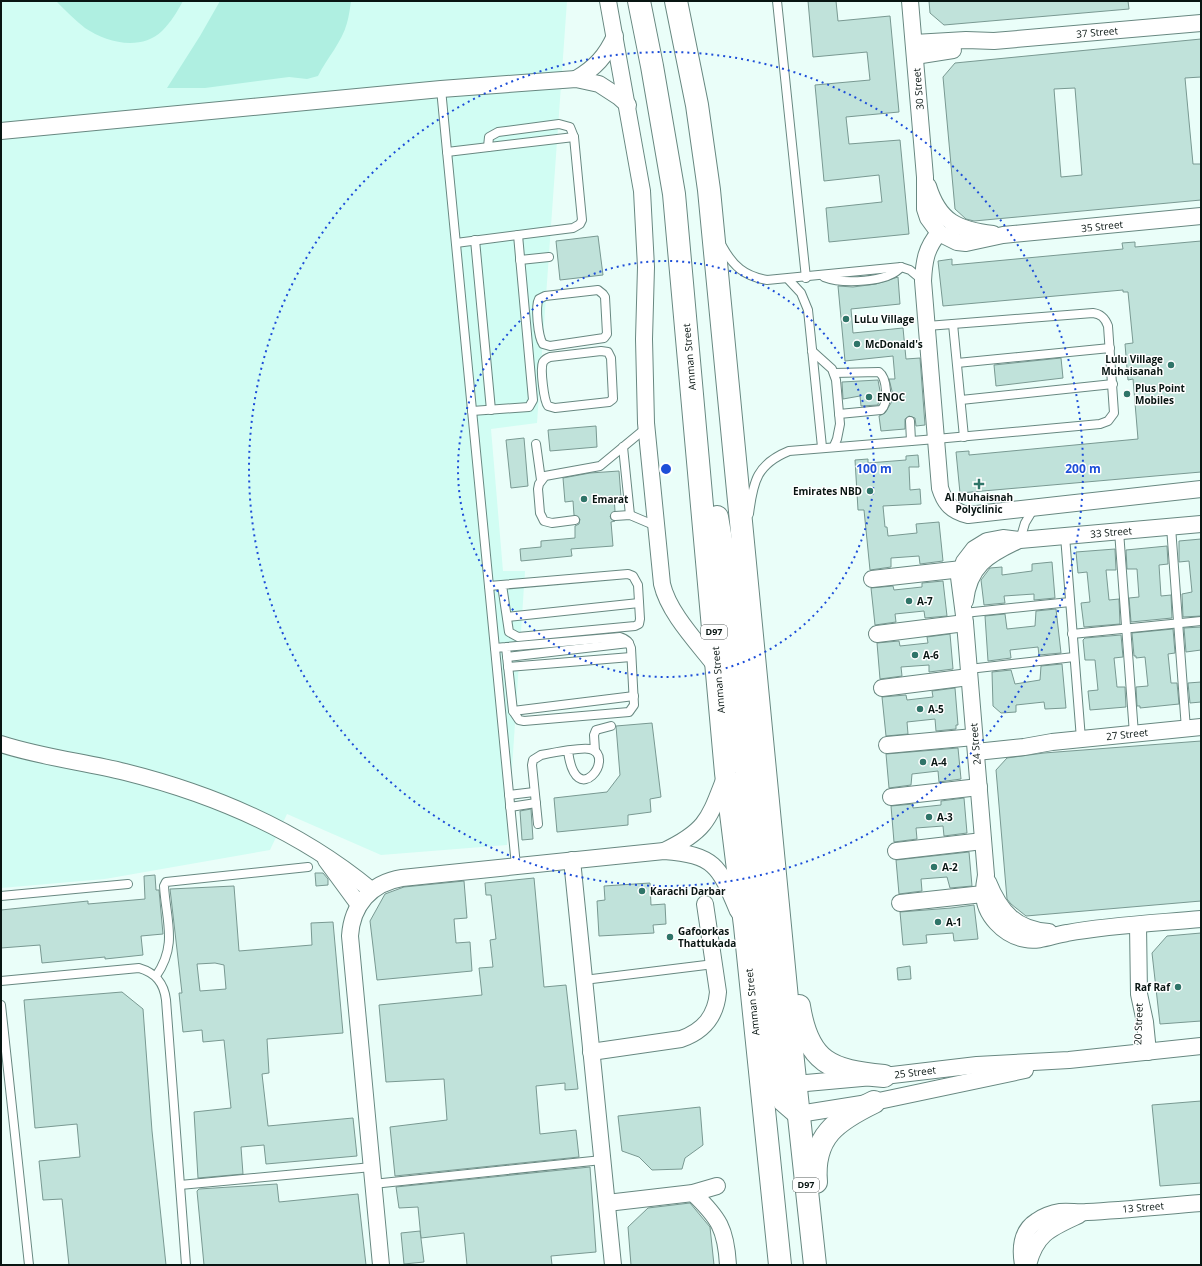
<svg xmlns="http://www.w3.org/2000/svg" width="1202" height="1266" viewBox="0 0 1202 1266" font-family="'Open Sans',sans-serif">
	<rect width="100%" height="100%" fill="#eafef9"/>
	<!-- built -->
	<path fill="#d1fdf3" d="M1 1H567L537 423 491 429 503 571H525L507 845 381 855 287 814 270 850 105 879 1 888Z"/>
	<!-- green -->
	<g fill="#afefe1">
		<path d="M56 1H183C177 12 171 22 162 31 141 51 107 43 85 28 75 20 65 10 56 1Z"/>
		<path d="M220 1H351C350 8 349 16 347 23 342 42 327 58 318 76L307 79 289 77 205 88H167L200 36Z"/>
	</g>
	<!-- building -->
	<g fill="#c0e2da" stroke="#799992" fill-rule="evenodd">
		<path d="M808 1H836L838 21 890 16 899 112 846 117 849 144 900 140 909 234 829 242 826 208 882 202 879 175 824 181 815 85 870 80 867 52 813 57Z"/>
		<path d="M929 1H1128L1129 9 944 25 930 13Z"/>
		<path d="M1201 39V77L1185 78 1193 164H1201V200L974 221 966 219 955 209 943 77 955 63ZM1075 88 1082 175 1061 177 1054 89Z"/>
		<path d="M598 236 603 275 560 280 556 241Z"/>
		<path d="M1201 241V472L960 493 956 452 969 451V455L1138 439 1133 379 1128 380 1125 344 1133 343 1128 292H1123V290L943 306 938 261 952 259V265L1123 249 1122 243 1135 242V247Z"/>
		<path d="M898 277 900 304 851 309 853 333 903 328 906 359 920 358 925 425 916 426 915 418 909 416 905 419V429L881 431 879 416 885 413 891 403 892 391 889 379H895L893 356 845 361 838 286 853 287 876 284Z"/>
		<path d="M1061 358 1063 378 996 386 994 365Z"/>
		<path d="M878 380 880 391 878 405 861 406 860 396 843 399 842 382Z"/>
		<path d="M596 426 597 447 550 451 548 430Z"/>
		<path d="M524 438 528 486 511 488 506 440Z"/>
		<path d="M918 455 919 467H909L910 490 920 489 921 504 883 506 885 527H887L888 536 917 533 916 524 939 522 943 561 920 564 919 556 891 558V567L870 570 864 510H858L855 460 868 459V463L906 460V456Z"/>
		<path d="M619 471 621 497H614L615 511 610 516 611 519 615 521 611 522 613 546 571 549 572 556 521 561 520 549 541 547V541L575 538V526L579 524 580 519 574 515 573 501 565 502 563 478 590 473Z"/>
		<path d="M1201 539V616L1183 617 1182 594 1192 592 1189 561 1179 562V541Z"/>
		<path d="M1167 546 1168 564 1159 565 1161 596 1171 595 1172 618 1131 622 1129 598 1139 597 1137 569H1127L1126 550Z"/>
		<path d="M1115 549 1116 570H1106L1109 600 1119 599 1120 624 1084 627 1081 603 1090 602 1087 572 1078 573 1076 552Z"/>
		<path d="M1052 562 1055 598 1034 600V594L1004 596 1005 603 984 605 981 580 990 568 1002 567V575L1032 571V564Z"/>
		<path d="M943 581 947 616 925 618 924 611 895 614 896 622 875 625 871 588 893 586 894 590 922 587V583Z"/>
		<path d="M1056 609 1061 653 1039 655 1038 647 1010 650 1011 658 988 661 985 616 1005 614 1007 629 1035 626 1036 611Z"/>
		<path d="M1201 627V650L1186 652 1184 628Z"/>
		<path d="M1173 629 1175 653 1168 654 1171 683H1177L1179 704 1140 708V706H1137L1136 687 1148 686 1145 657 1136 658V656H1134L1132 633Z"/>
		<path d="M950 634 953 669 929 672V665L901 667 902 676 880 679 877 643 899 641 900 646 928 643 927 637Z"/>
		<path d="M1121 635 1123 657 1114 658 1117 687H1125L1126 707 1090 710 1088 691 1098 690 1095 660H1085L1083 640 1085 638Z"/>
		<path d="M1062 664 1066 708 1045 709 1044 702 1016 705V712L1001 713 993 706 992 672 1011 670 1015 684 1040 680 1041 666Z"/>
		<path d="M1201 682V702L1190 703 1188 683Z"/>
		<path d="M955 688 958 725H956V729L936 731 935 719 907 722 908 734 886 736 882 697 906 695 907 700 933 697 932 691Z"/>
		<path d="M652 723 661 797 650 799 651 812 628 815V825L557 832 554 798 607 792 620 775 616 726Z"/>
		<path d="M1201 741V901L1026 916 1011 904 1007 899 996 770 1007 758 1044 753Z"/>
		<path d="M958 748 961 779 939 782 938 771 912 774 911 785 889 788 886 754Z"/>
		<path d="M964 798 967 833 944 836 943 826 916 828 917 839 894 842 891 806 913 804V808L941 805V801Z"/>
		<path d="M531 809 533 839 522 840 520 811Z"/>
		<path d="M969 852 972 886 950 888 947 877 921 879 922 891 899 894 896 860Z"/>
		<path d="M315 873H323L328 879V885L316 886Z"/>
		<path d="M155 875 156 890H159L163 934 141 936 143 955 105 959V957L42 963 40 945 1 948V910L88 901V904L145 899 144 876Z"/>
		<path d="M534 878 544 987 566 985 578 1089 565 1090V1083L536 1086 540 1134 576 1130 579 1157 395 1176 390 1127 447 1120 444 1079 386 1082 379 1005 482 995 479 968 493 967 490 940 496 939 491 895H486L485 883Z"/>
		<path d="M464 881 467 918 454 919 456 943 470 942 472 971 377 980 370 921 385 894 404 887Z"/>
		<path d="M650 883 651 905 665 904 666 924 653 925 654 933 599 936 597 901 605 900 604 886Z"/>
		<path d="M234 886 239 951 312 945 311 923 333 922 343 1033 267 1039 269 1073 262 1074 268 1126 353 1118 357 1156 266 1164 264 1145 241 1147 243 1174 198 1178 194 1112 231 1108 224 1040 203 1042 202 1030 183 1032 179 993H182L170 889ZM215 963 224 965 226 989 200 991 197 964Z"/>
		<path d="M974 905 978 939 954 941 953 933 926 935 927 943 903 945 900 912 951 908Z"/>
		<path d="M1201 933V1021L1160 1024 1152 953 1167 936Z"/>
		<path d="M910 966 911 979 898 980 897 968Z"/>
		<path d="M122 992 143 1009 152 1131 166 1265H69L62 1199 43 1200 39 1161 80 1157 77 1124 35 1128 24 1000Z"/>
		<path d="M1201 1101V1183L1160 1186 1152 1105Z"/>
		<path d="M700 1107 703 1145 685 1158 682 1169 652 1170 639 1157 622 1151 618 1116Z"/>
		<path d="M590 1167 596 1252 551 1256 552 1265H467L464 1233 421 1238 418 1207 399 1208 396 1187Z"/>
		<path d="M277 1184 279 1202 358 1194 366 1265H204L197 1191 199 1189Z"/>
		<path d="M690 1203 710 1227 714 1265H631L628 1227 648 1208Z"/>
		<path d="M420 1231 424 1262 404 1264 401 1233Z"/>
	</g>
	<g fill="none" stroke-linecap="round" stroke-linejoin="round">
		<defs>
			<g id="service">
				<path d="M777 1 806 278"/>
				<path d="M441 89 516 866"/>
				<path d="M447 152 574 137"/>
				<path d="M475 240 491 410"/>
				<path d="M456 243 573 228 580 224 582 220 574 137 570 127 559 124 498 132 489 137 488 147"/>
				<path d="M722 246C733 266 744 276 767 280L901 267 910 270 922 280"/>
				<path d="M520 260 549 257"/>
				<path d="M824 277C842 284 888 283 901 267"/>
				<path d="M788 279 801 293 808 310 822 447"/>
				<path d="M598 290 603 294 605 297 607 334 604 338 550 346 543 344C538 337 535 306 539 299L545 296Z"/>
				<path d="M953 324 964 437"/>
				<path d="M601 351 608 352 611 358 613 399 609 402 555 408 548 406C544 401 540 369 543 362 545 359 547 358 550 357Z"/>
				<path d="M812 351 832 369 836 380 840 424 837 439 834 446"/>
				<path d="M957 363 1110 348"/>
				<path d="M834 373 879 372C887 378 889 403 881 410L839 414"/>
				<path d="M961 400 1113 384"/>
				<path d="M472 411 529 407 533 400 518 235"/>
				<path d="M910 421 911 441"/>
				<path d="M536 444 541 480"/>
				<path d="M623 447 630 515"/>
				<path d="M749 514C753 481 757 464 789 451L936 439 1100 424 1108 421 1114 413 1108 326C1105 318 1101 314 1093 313L927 326"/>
				<path d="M615 516 630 515 656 526"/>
				<path d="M575 520 552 523 544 521 540 513 538 489 539 484 545 476 600 466 646 428"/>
				<path d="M1171 527 1186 729"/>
				<path d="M1119 531 1134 734"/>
				<path d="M1065 536 1081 739"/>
				<path d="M1020 540 1025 523 1034 508"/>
				<path d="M489 586 628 574 633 576 638 585 640 619 639 624 635 626 518 637 509 632 502 585"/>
				<path d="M964 613 1070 602"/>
				<path d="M507 617 639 603"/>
				<path d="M1072 634 1201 621"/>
				<path d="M495 648 506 647 620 637C627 639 629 642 631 648L634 705 629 712 524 721 519 720 513 711 506 647"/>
				<path d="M507 657 629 643"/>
				<path d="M508 667 631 657"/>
				<path d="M969 669 1074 657"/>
				<path d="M513 711 634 696"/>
				<path d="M595 751 594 735 596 730 611 726"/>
				<path d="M509 795 534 792"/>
				<path d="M510 807 536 803"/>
				<path d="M538 824 532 765 533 760 541 755C551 753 581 747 590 749 617 755 576 813 568 751"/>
				<path d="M1 896 128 884"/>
				<path d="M156 976C178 945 166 920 164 886L166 882 308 867"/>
				<path d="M584 980 714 964"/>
				<path d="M1 981 139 968C156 973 164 983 166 1000L186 1265"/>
				<path d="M1 1005 29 1265"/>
				<path d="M373 1184 602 1160"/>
				<path d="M180 1185 372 1167"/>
			</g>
			<g id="minor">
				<path d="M608 1 642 191 646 267 644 339 646 423 662 584C669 614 699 644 717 668"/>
				<path d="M910 1 925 177V209L928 218 939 233 957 242 966 243 1003 235 1201 216"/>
				<path d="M914 43 966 40 994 41 1201 23"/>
				<path d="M915 56 953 50"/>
				<path d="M576 79C595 68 606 56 615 36"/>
				<path d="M1 131 441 89 576 79 599 84 619 97 628 105"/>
				<path d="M928 186C939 222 958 230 993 234"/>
				<path d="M939 233C926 248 924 261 923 281L940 488C945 504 952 511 968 515L1201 489"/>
				<path d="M1201 524 1020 540 1003 538 987 541 974 549 964 562 959 577 965 623 986 875C985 880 984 887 984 893 984 915 1004 935 1025 939 1040 942 1053 935 1067 933 1111 925 1157 923 1201 919"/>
				<path d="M872 579 962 569"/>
				<path d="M965 601C969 566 987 555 1017 541"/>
				<path d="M877 634 965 623"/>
				<path d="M882 688 969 677"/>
				<path d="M1 744C41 757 84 762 125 772 213 794 301 832 371 890"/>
				<path d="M887 745 974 737"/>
				<path d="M976 752 1024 747 1052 742 1201 727"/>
				<path d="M891 797 979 787"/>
				<path d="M664 851C708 830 709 818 726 775"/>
				<path d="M896 851 983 841"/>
				<path d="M326 860 359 905"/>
				<path d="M572 860 613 1265"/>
				<path d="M988 882C1000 912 1016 930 1049 932"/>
				<path d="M900 903 983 894"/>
				<path d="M1138 925 1139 994 1145 1022 1148 1052"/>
				<path d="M591 1052 681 1039C704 1031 716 1016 718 992L705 904"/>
				<path d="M784 1085 884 1076 977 1065 1069 1060 1201 1046"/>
				<path d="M799 1114 874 1102 1025 1070"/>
				<path d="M693 1193C719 1218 726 1229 728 1265"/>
				<path d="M607 1203 693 1193 717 1186"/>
				<path d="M381 1265 350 936C352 905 371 883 402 878L664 851C715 855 719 866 738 911"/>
				<path d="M1023 1265C1020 1248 1021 1231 1037 1221 1042 1217 1052 1213 1060 1212 1069 1211 1078 1213 1087 1212 1125 1210 1163 1206 1201 1203"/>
				<path d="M1028 1265C1036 1233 1051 1228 1079 1215"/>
			</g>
			<g id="primary">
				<path d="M639 1 652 66 674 194 726 773 745 926 780 1265"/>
				<path d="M676 1 697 105 709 190 793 1061 815 1265"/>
				<path d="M717 517 728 580 777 1085 784 1101 799 1114"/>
				<path d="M799 1006C808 1063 831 1071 884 1076"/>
				<path d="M816 1182C812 1136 837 1120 874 1102"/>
			</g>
		</defs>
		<!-- service casing -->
		<use href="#service" stroke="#688881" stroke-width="10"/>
		<!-- minor casing -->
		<use href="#minor" stroke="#688881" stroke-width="18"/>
		<!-- primary casing -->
		<use href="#primary" stroke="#688881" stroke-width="24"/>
		<!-- service -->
		<use href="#service" stroke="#fff" stroke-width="8"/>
		<!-- minor -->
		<use href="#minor" stroke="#fff" stroke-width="16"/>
		<!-- primary -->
		<use href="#primary" stroke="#fff" stroke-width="22"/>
	</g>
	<!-- distance rings -->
	<g fill="none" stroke="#1d4ed8" stroke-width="2" stroke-dasharray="2 4">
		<circle cx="666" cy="469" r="208"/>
		<circle cx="666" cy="469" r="417"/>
	</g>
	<!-- markers -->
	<g fill="#2f7468" stroke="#fff" stroke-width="1.5">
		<circle cx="846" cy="319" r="4"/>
		<circle cx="857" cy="344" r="4"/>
		<circle cx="1171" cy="365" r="4"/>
		<circle cx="1127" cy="394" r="4"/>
		<circle cx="869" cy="397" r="4"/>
		<path d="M977 478h4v4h4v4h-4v4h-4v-4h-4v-4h4z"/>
		<circle cx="870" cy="491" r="4"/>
		<circle cx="584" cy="499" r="4"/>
		<circle cx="909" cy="601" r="4"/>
		<circle cx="915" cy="655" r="4"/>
		<circle cx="920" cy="709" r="4"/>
		<circle cx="923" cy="762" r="4"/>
		<circle cx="929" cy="817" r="4"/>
		<circle cx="934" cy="867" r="4"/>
		<circle cx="642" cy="891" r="4"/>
		<circle cx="938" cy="922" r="4"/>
		<circle cx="670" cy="937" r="4"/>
		<circle cx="1178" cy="987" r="4"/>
	</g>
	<g text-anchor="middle" stroke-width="3" stroke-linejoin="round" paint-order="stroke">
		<!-- shield labels -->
		<g fill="#fff" stroke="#525b59" stroke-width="1">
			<rect x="701" y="625" width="26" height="14" rx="3"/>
			<rect x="793" y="1178" width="26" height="14" rx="3"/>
		</g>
		<g font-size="9" font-weight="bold" fill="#081512">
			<text x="714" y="635">D97</text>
			<text x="806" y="1188">D97</text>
		</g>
		<!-- street labels -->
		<g font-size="10" fill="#081512" stroke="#fff">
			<text transform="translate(1097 32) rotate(-5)" y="4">37 Street</text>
			<text transform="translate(918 89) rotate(-95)" y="4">30 Street</text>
			<text transform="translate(1102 226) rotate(-6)" y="4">35 Street</text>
			<text transform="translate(689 357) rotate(-95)" y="4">Amman Street</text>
			<text transform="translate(1111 532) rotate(-5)" y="4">33 Street</text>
			<text transform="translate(718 680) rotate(-95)" y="4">Amman Street</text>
			<text transform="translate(1127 734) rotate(-6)" y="4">27 Street</text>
			<text transform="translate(975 744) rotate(-95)" y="4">24 Street</text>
			<text transform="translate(752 1002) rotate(-96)" y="4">Amman Street</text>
			<text transform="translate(1138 1024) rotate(-88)" y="4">20 Street</text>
			<text transform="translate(915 1072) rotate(-7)" y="4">25 Street</text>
			<text transform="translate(1143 1207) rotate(-5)" y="4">13 Street</text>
		</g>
		<!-- poi labels -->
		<g font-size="10" font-weight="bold" fill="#081512" stroke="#fff" text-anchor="start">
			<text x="854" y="323">LuLu Village</text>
			<text x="865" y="348">McDonald's</text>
			<text x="1163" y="363" text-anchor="end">Lulu Village<tspan x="1163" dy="12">Muhaisanah</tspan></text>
			<text x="1135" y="392">Plus Point<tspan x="1135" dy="12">Mobiles</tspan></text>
			<text x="877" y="401">ENOC</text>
			<text x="862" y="495" text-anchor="end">Emirates NBD</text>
			<text x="979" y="501" text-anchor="middle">Al Muhaisnah<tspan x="979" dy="12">Polyclinic</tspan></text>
			<text x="592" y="503">Emarat</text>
			<text x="917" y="605">A-7</text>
			<text x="923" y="659">A-6</text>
			<text x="928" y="713">A-5</text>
			<text x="931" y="766">A-4</text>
			<text x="937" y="821">A-3</text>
			<text x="942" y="871">A-2</text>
			<text x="650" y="895">Karachi Darbar</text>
			<text x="946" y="926">A-1</text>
			<text x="678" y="935">Gafoorkas<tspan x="678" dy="12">Thattukada</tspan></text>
			<text x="1170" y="991" text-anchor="end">Raf Raf</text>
		</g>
	</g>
	<circle cx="666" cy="469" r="6" fill="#1d4ed8" stroke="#fff" stroke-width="2"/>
	<g font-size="12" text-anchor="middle" font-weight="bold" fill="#1d4ed8" stroke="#fff" stroke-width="3" stroke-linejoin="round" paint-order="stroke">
		<text x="874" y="473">100 m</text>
		<text x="1083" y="473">200 m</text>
	</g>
	<!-- border -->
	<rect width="1202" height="1266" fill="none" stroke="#081512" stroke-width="4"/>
</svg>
